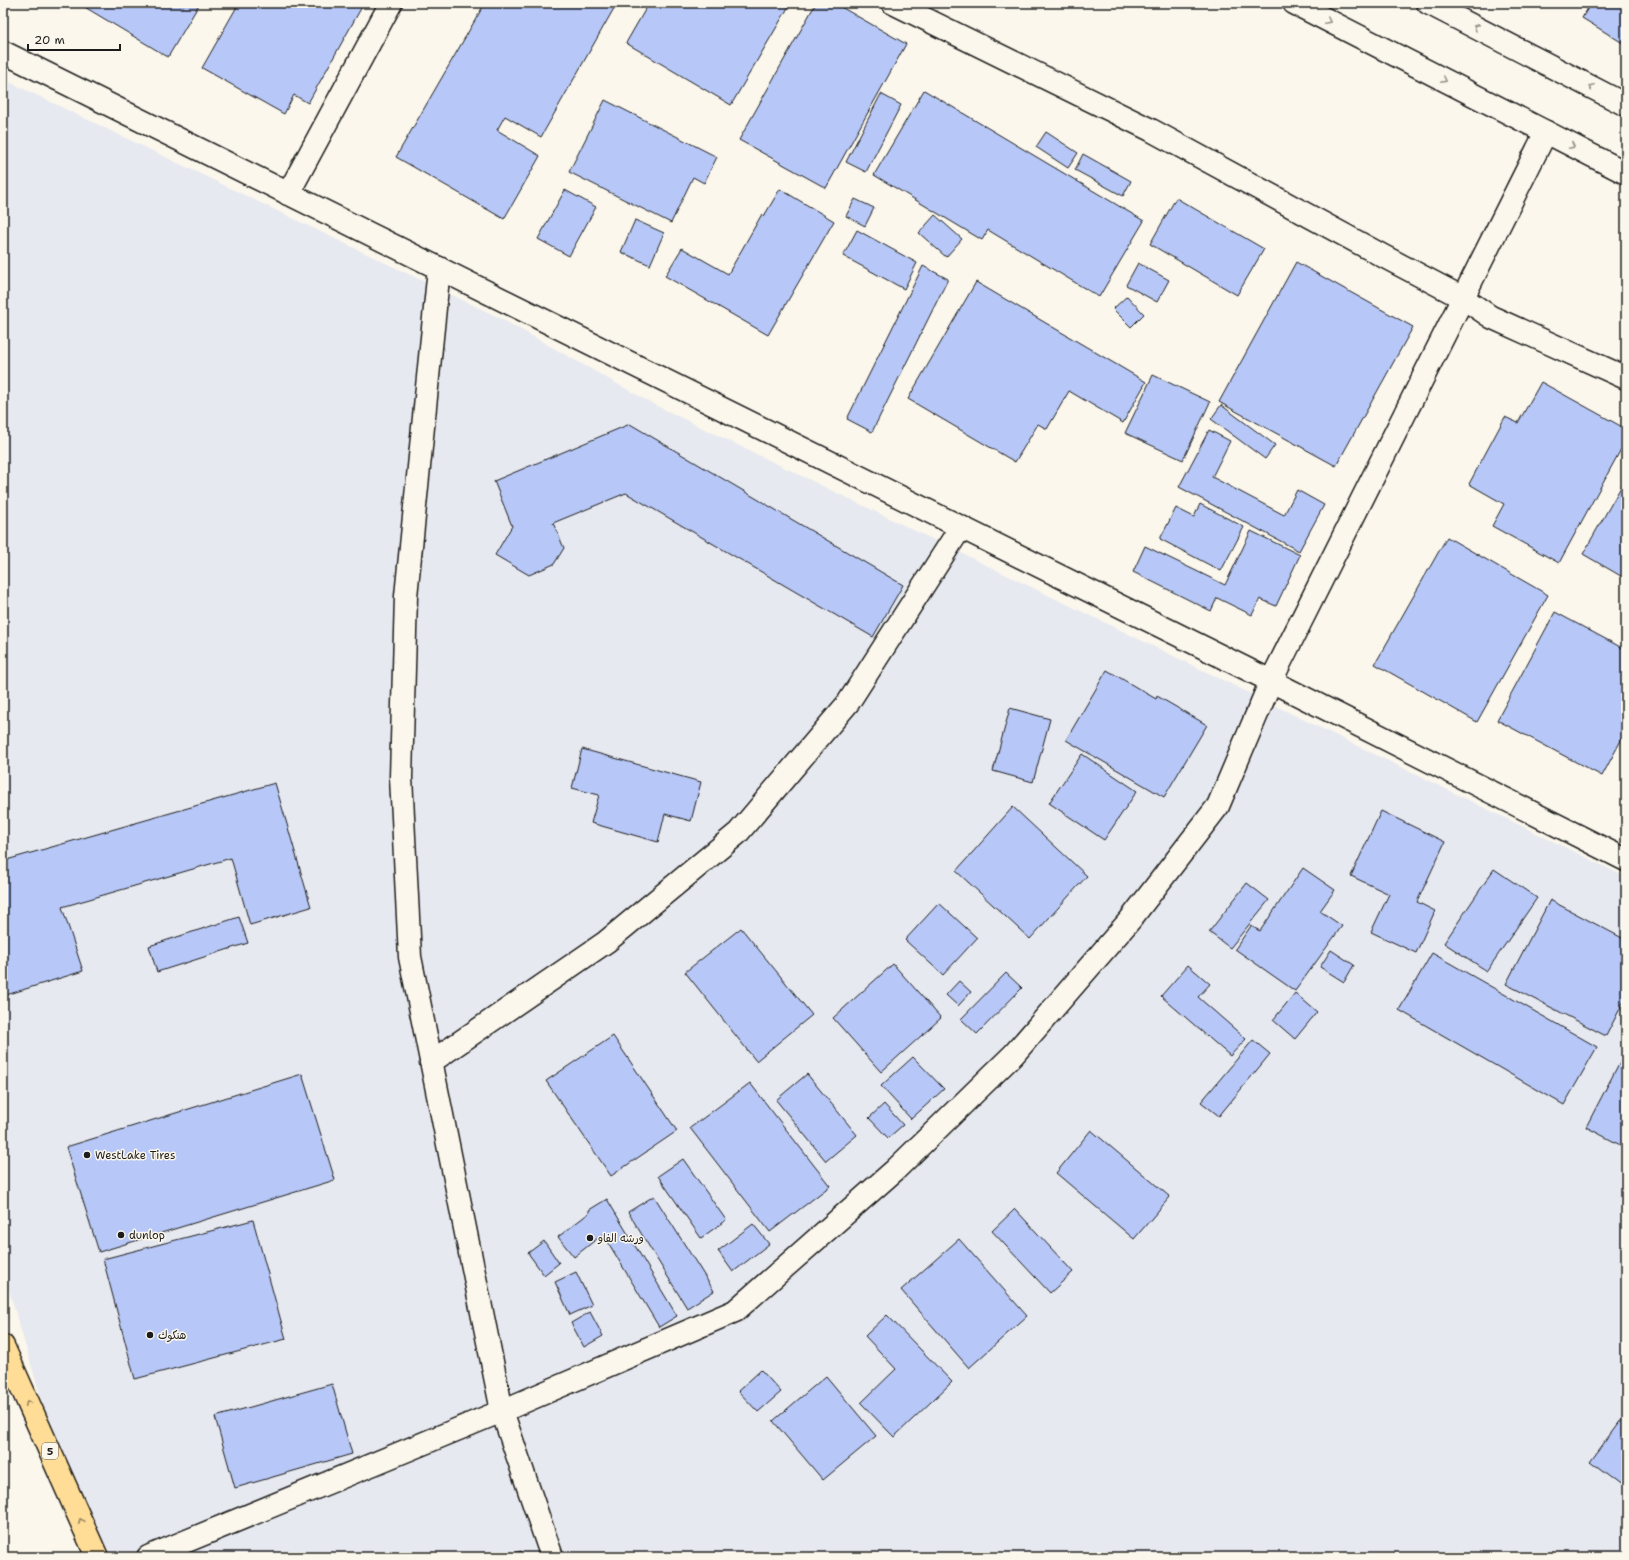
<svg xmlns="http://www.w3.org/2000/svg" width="1629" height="1560" viewBox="0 0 1629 1560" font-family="'Shantell Sans','Playpen Sans Arabic',sans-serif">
	<rect width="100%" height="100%" fill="#fbf7ec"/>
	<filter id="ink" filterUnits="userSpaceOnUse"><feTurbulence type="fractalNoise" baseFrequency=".025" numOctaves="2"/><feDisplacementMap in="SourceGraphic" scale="8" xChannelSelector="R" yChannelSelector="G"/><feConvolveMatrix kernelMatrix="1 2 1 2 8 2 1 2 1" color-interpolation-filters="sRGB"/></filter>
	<g filter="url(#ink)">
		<!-- built -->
		<path fill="#e7e9f0" d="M3 79 500 318 655 405 1114 627 1626 877V1557H88L3 1270Z"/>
		<!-- building -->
		<g fill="#b7c8f8" stroke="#1c1c1c">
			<path d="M78 3H200L168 57Z"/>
			<path d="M239 3H364L308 103 294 95 284 114 202 68Z"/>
			<path d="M485 3H617L541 137 505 116 497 130 540 156 504 219 396 157Z"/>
			<path d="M649 3H785L789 6 731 105 626 43Z"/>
			<path d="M816 3H834L906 44 826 188 739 140Z"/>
			<path d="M1591 3H1626V45L1582 18Z"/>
			<path d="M924 90 1144 221 1099 297 988 230 982 240 874 175Z"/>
			<path d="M881 94 901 105 866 172 846 162Z"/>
			<path d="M605 100 717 157 704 183 693 177 671 223 569 172Z"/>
			<path d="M1046 132 1078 153 1068 168 1036 147Z"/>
			<path d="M1083 154 1131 181 1123 196 1075 170Z"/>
			<path d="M780 189 834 221 768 335 665 276 682 248 728 274 762 214 764 216Z"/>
			<path d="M565 190 596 207 569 256 538 239Z"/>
			<path d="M1176 198 1264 249 1237 295 1150 244Z"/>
			<path d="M855 199 874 208 865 226 846 216Z"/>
			<path d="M935 215 962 239 946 257 919 233Z"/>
			<path d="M635 220 664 233 650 265 621 252Z"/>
			<path d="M857 230 917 263 904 289 843 256Z"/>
			<path d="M1296 262 1413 327 1336 466 1219 402Z"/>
			<path d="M1138 263 1169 280 1157 302 1126 285Z"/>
			<path d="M923 266 948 279 872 432 847 419Z"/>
			<path d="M976 282 1146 382 1123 423 1069 391 1047 429 1038 424 1015 462 908 399Z"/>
			<path d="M1127 296 1144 314 1131 327 1113 309Z"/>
			<path d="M1153 375 1210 402 1183 460 1125 433Z"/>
			<path d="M1541 382 1626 429V440L1559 563 1492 526 1504 504 1469 484 1505 417 1518 423Z"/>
			<path d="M1221 405 1275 445 1265 459 1211 419Z"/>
			<path d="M630 424 903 585 873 637 626 493 553 523 564 548 554 564 529 575 495 555 512 526 494 481Z"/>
			<path d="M1209 430 1230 441 1212 477 1284 515 1297 490 1324 505 1299 551 1179 487Z"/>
			<path d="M1626 478V579L1583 554Z"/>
			<path d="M1200 504 1244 527 1221 571 1160 539 1176 508 1194 517Z"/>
			<path d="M1251 531 1300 555 1276 606 1260 599 1252 615 1217 598 1211 611 1133 572 1145 546 1225 585Z"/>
			<path d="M1447 537 1548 595 1477 722 1375 664Z"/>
			<path d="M1555 612 1626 650V731L1602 776 1497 720Z"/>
			<path d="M1107 670 1156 699 1157 696 1207 725 1164 797 1066 740Z"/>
			<path d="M1010 708 1050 719 1033 782 993 771Z"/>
			<path d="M582 749 701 782 691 821 665 814 658 842 591 823 599 795 572 788Z"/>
			<path d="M1082 754 1137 791 1104 840 1049 803Z"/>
			<path d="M275 783 311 907 250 925 231 858 62 907 83 971 3 996V861Z"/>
			<path d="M1013 807 1087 876 1030 939 956 871Z"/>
			<path d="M1381 811 1445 842 1417 902 1435 911 1416 953 1371 932 1389 894 1351 876Z"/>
			<path d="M1303 868 1335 890 1320 911 1342 926 1295 991 1235 949 1251 926 1260 931Z"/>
			<path d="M1494 869 1537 898 1487 971 1444 943Z"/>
			<path d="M1247 883 1269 900 1230 948 1209 932Z"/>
			<path d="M1550 900 1626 940V997L1606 1036 1506 984Z"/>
			<path d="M939 903 977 938 943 975 905 940Z"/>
			<path d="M239 917 248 943 157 972 149 946Z"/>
			<path d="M741 928 812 1015 756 1061 685 972Z"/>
			<path d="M1331 950 1354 965 1344 982 1320 967Z"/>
			<path d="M1432 953 1597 1047 1564 1105 1399 1010Z"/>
			<path d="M893 964 941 1018 881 1072 833 1018Z"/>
			<path d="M1188 965 1210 984 1198 997 1246 1039 1230 1056 1161 996Z"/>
			<path d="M1006 973 1022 988 977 1034 961 1019Z"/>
			<path d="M959 981 971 992 958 1006 946 995Z"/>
			<path d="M1295 993 1317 1012 1295 1039 1273 1020Z"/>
			<path d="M613 1036 677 1131 611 1176 546 1081Z"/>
			<path d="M1253 1040 1270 1054 1219 1116 1201 1102Z"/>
			<path d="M1626 1050V1148L1586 1127Z"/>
			<path d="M913 1057 944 1089 911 1119 881 1086Z"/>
			<path d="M302 1074 335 1180 99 1252 66 1147Z"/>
			<path d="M807 1074 857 1135 826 1161 776 1100Z"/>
			<path d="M750 1083 830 1186 770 1232 690 1128Z"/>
			<path d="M884 1104 903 1125 888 1138 869 1118Z"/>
			<path d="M1091 1130 1170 1197 1134 1239 1056 1173Z"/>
			<path d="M683 1159 726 1220 701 1238 658 1176Z"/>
			<path d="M654 1196 714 1291 687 1308 628 1212Z"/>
			<path d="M607 1199 677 1316 659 1327 603 1234 574 1257 558 1237 589 1213V1210Z"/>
			<path d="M1015 1209 1073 1272 1050 1293 992 1231Z"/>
			<path d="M253 1220 286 1339 135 1379 103 1259Z"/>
			<path d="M753 1224 769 1244 733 1272 718 1251Z"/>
			<path d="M959 1239 1027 1316 969 1368 901 1290Z"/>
			<path d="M544 1241 559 1263 544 1275 528 1253Z"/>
			<path d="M576 1272 592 1305 570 1315 555 1282Z"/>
			<path d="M590 1312 603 1336 584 1347 571 1323Z"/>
			<path d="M887 1315 952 1382 894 1437 861 1403 896 1369 865 1336Z"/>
			<path d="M761 1370 781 1392 758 1412 738 1391Z"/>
			<path d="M826 1376 876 1436 823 1480 773 1421Z"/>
			<path d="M332 1384 352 1454 235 1488 215 1417Z"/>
			<path d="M1626 1412V1490L1589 1462Z"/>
			<path d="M521 1551 523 1557H499Z"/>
		</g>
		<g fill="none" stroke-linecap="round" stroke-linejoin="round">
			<defs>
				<g id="minor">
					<path d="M893 3 1151 130 1383 256 1463 298 1491 317 1626 378"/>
					<path d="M3 52 1271 681 1626 860"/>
					<path d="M288 194 391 3"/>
					<path d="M439 268 406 596 401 777 410 957 502 1411 552 1557"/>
					<path d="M431 1062 606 942 738 833 848 703 961 527"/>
					<path d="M148 1557 502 1411 735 1311 895 1170 1014 1054 1130 920 1218 806 1271 681 1546 132"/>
				</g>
				<g id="tertiary">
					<path d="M1294 3 1626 173"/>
					<path d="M1428 3 1626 105"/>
				</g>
				<path id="trunk" d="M3 1346 97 1557"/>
			</defs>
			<!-- minor casing -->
			<use href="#minor" stroke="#1c1c1c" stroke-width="25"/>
			<!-- tertiary casing -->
			<use href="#tertiary" stroke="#1c1c1c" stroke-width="25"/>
			<!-- trunk casing -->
			<use href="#trunk" stroke="#1c1c1c" stroke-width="25"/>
			<!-- minor -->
			<use href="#minor" stroke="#fbf7ec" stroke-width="22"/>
			<!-- tertiary -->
			<use href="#tertiary" stroke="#fbf7ec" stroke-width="22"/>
			<!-- trunk -->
			<use href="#trunk" stroke="#ffdd96" stroke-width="22"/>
		</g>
		<!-- one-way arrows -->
		<defs><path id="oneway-chevron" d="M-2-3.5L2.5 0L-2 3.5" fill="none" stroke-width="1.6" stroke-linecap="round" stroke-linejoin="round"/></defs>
		<g stroke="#97948e">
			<use href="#oneway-chevron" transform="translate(1328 21) rotate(27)"/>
			<use href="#oneway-chevron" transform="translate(1476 27) rotate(-153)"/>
			<use href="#oneway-chevron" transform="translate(1444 80) rotate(27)"/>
			<use href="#oneway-chevron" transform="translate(1591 87) rotate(-153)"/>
			<use href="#oneway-chevron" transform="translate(1572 146) rotate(27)"/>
		</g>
		<g stroke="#99865f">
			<use href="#oneway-chevron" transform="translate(28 1403) rotate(-114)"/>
			<use href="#oneway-chevron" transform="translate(81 1521) rotate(-114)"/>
		</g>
	</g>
	<!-- markers -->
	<g fill="#1c1c1c" stroke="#fbf7ec" stroke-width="1.5">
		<circle cx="87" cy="1155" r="4"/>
		<circle cx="121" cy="1235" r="4"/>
		<circle cx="590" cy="1238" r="4"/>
		<circle cx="150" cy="1335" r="4"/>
	</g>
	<g text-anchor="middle" stroke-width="3" stroke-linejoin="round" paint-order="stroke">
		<!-- shield labels -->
		<rect fill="#fbf7ec" stroke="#5f5e5a" stroke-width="1" x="42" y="1443" width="16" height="16" rx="3"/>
		<g font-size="10" font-weight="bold" fill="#1c1c1c">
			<text x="50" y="1455">5</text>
		</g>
		<!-- poi labels -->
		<g font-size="11" fill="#1c1c1c" stroke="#fbf7ec" text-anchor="start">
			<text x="95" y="1159">WestLake Tires</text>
			<text x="129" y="1239">dunlop</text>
			<text x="598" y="1242">ورشه الفاو</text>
			<text x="158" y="1339">هنكوك</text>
		</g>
	</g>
	<!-- margin -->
	<rect width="1629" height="1560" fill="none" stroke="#fbf7ec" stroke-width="16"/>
	<rect x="8" y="8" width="1613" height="1544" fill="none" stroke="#1c1c1c" stroke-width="1.5" filter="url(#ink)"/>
	<!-- scale -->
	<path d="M28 44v6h92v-6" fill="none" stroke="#1c1c1c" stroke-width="2"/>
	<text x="34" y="44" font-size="12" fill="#1c1c1c" stroke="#fbf7ec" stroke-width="3" paint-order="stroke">20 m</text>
</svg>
